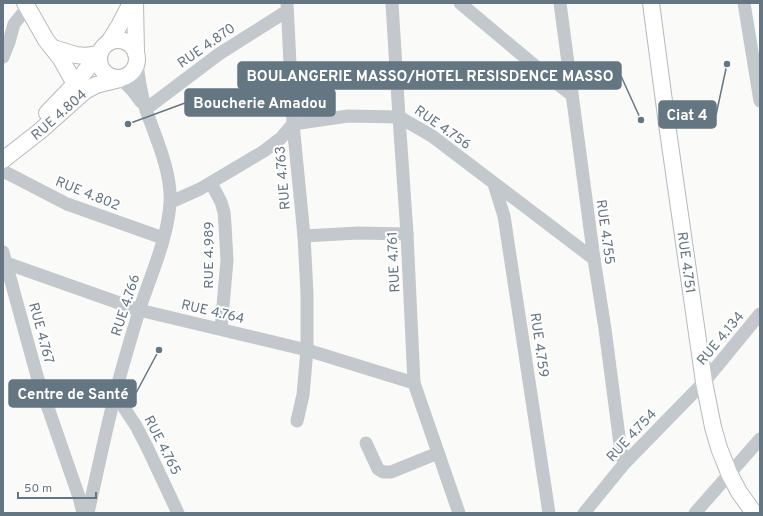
<svg xmlns="http://www.w3.org/2000/svg" width="763" height="516" viewBox="0 0 763 516" font-family="Overpass,sans-serif">
	<rect width="100%" height="100%" fill="#fafaf8"/>
	<g fill="none" stroke-linecap="round" stroke-linejoin="round">
		<defs>
			<g id="major">
				<path d="M25 3 46 40 61 59 75 84"/>
				<path d="M135 3 136 53"/>
				<path id="s1" d="M651 3 667 124 704 382 713 427 719 448 729 473 739 492 754 513"/>
				<circle cx="118" cy="59" r="19"/>
				<path d="M109 42 119 26 131 3"/>
				<path d="M53 48 76 55 86 56 99 54"/>
				<path d="M47 113 75 84 99 54"/>
				<path id="s2" d="M3 160 40 131 85 91 96 85 120 79"/>
			</g>
		</defs>
		<!-- major casing -->
		<use href="#major" stroke="#b5babe" stroke-width="18"/>
		<!-- minor -->
		<g stroke="#c3c8cc" stroke-width="13">
			<path d="M287 3 293 124 304 236 307 293V350L303 395 297 421"/>
			<path d="M392 3 399 117 407 234 414 383 459 513"/>
			<path d="M460 3 546 75 572 95"/>
			<path d="M560 3 594 259 605 329 620 444 624 464"/>
			<path d="M744 3 760 101"/>
			<path d="M3 57 9 42 14 24 27 8"/>
			<path d="M120 79C129 85 135 93 141 102"/>
			<path d="M146 109 219 54 287 11"/>
			<path d="M3 171 67 204 163 238"/>
			<path d="M211 183 221 202 224 212 225 225 227 260 221 329"/>
			<path d="M494 184 504 216 549 513"/>
			<path d="M171 202 200 189 264 151 281 138 293 124 348 116 399 117 432 136 594 259"/>
			<path d="M304 236 358 233 407 234"/>
			<path d="M3 252 37 376 79 497 83 513"/>
			<path d="M6 263 139 310 307 350 414 383"/>
			<path d="M115 394 136 426 147 447 178 513"/>
			<path d="M366 443 378 469 383 472H391L438 453"/>
			<path d="M88 513C97 474 105 434 115 395 122 367 131 338 139 311 150 277 168 238 170 203 172 173 156 138 146 110 141 93 138 77 137 59"/>
			<path d="M584 513 624 464 704 382 760 314"/>
			<path d="M695 513 760 439"/>
		</g>
		<!-- major -->
		<use href="#major" stroke="#fff" stroke-width="16"/>
	</g>
	<g text-anchor="middle" stroke-width="4" stroke-linejoin="round" paint-order="stroke">
		<!-- street labels -->
		<g font-size="14" fill="#657683" stroke="#fff">
			<text transform="translate(206 45) rotate(-35)" y="5">RUE 4.870</text>
			<text dy="5" stroke="none"><textPath href="#s2" startOffset="72">RUE 4.804</textPath></text>
			<text transform="translate(443 127) rotate(35)" y="5">RUE 4.756</text>
			<text transform="translate(282 178) rotate(-95)" y="5">RUE 4.763</text>
			<text transform="translate(88 193) rotate(22)" y="5">RUE 4.802</text>
			<text transform="translate(606 232) rotate(82)" y="5">RUE 4.755</text>
			<text transform="translate(208 255) rotate(-90)" y="5">RUE 4.989</text>
			<text transform="translate(393 262) rotate(-93)" y="5">RUE 4.761</text>
			<text dy="5" stroke="none"><textPath href="#s1" startOffset="262">RUE 4.751</textPath></text>
			<text transform="translate(125 305) rotate(-72)" y="5">RUE 4.766</text>
			<text transform="translate(213 311) rotate(13)" y="5">RUE 4.764</text>
			<text transform="translate(42 333) rotate(75)" y="5">RUE 4.767</text>
			<text transform="translate(720 338) rotate(-50)" y="5">RUE 4.134</text>
			<text transform="translate(540 345) rotate(82)" y="5">RUE 4.759</text>
			<text transform="translate(631 435) rotate(-47)" y="5">RUE 4.754</text>
			<text transform="translate(163 445) rotate(63)" y="5">RUE 4.765</text>
		</g>
	</g>
	<!-- callouts -->
	<path fill="none" stroke="#657683" stroke-width="1.5" d="M641 120L621 76M128 124L185 103M727 64L716 115M159 350L136 393"/>
	<g fill="#657683" stroke="#fff" stroke-width="1.5">
		<circle cx="641" cy="120" r="4"/>
		<circle cx="128" cy="124" r="4"/>
		<circle cx="727" cy="64" r="4"/>
		<circle cx="159" cy="350" r="4"/>
	</g>
	<g fill="#657683" stroke="#657683" stroke-width="1.5">
		<rect x="238" y="62" width="383" height="27" rx="4"/>
		<rect x="185" y="89" width="150" height="27" rx="4"/>
		<rect x="659" y="101" width="57" height="27" rx="4"/>
		<rect x="9" y="380" width="127" height="27" rx="4"/>
	</g>
	<g font-size="15" text-anchor="middle" font-weight="bold" fill="#fff">
		<text x="430" y="81">BOULANGERIE MASSO/HOTEL RESISDENCE MASSO</text>
		<text x="260" y="108">Boucherie Amadou</text>
		<text x="687" y="120">Ciat 4</text>
		<text x="73" y="399">Centre de Santé</text>
	</g>
	<!-- border -->
	<rect width="763" height="516" fill="none" stroke="#657683" stroke-width="8"/>
	<!-- scale -->
	<path d="M18 492v6h78v-6" fill="none" stroke="#657683" stroke-width="2"/>
	<text x="24" y="492" font-size="12" fill="#657683" stroke="#ffffff" stroke-width="3" paint-order="stroke">50 m</text>
</svg>
